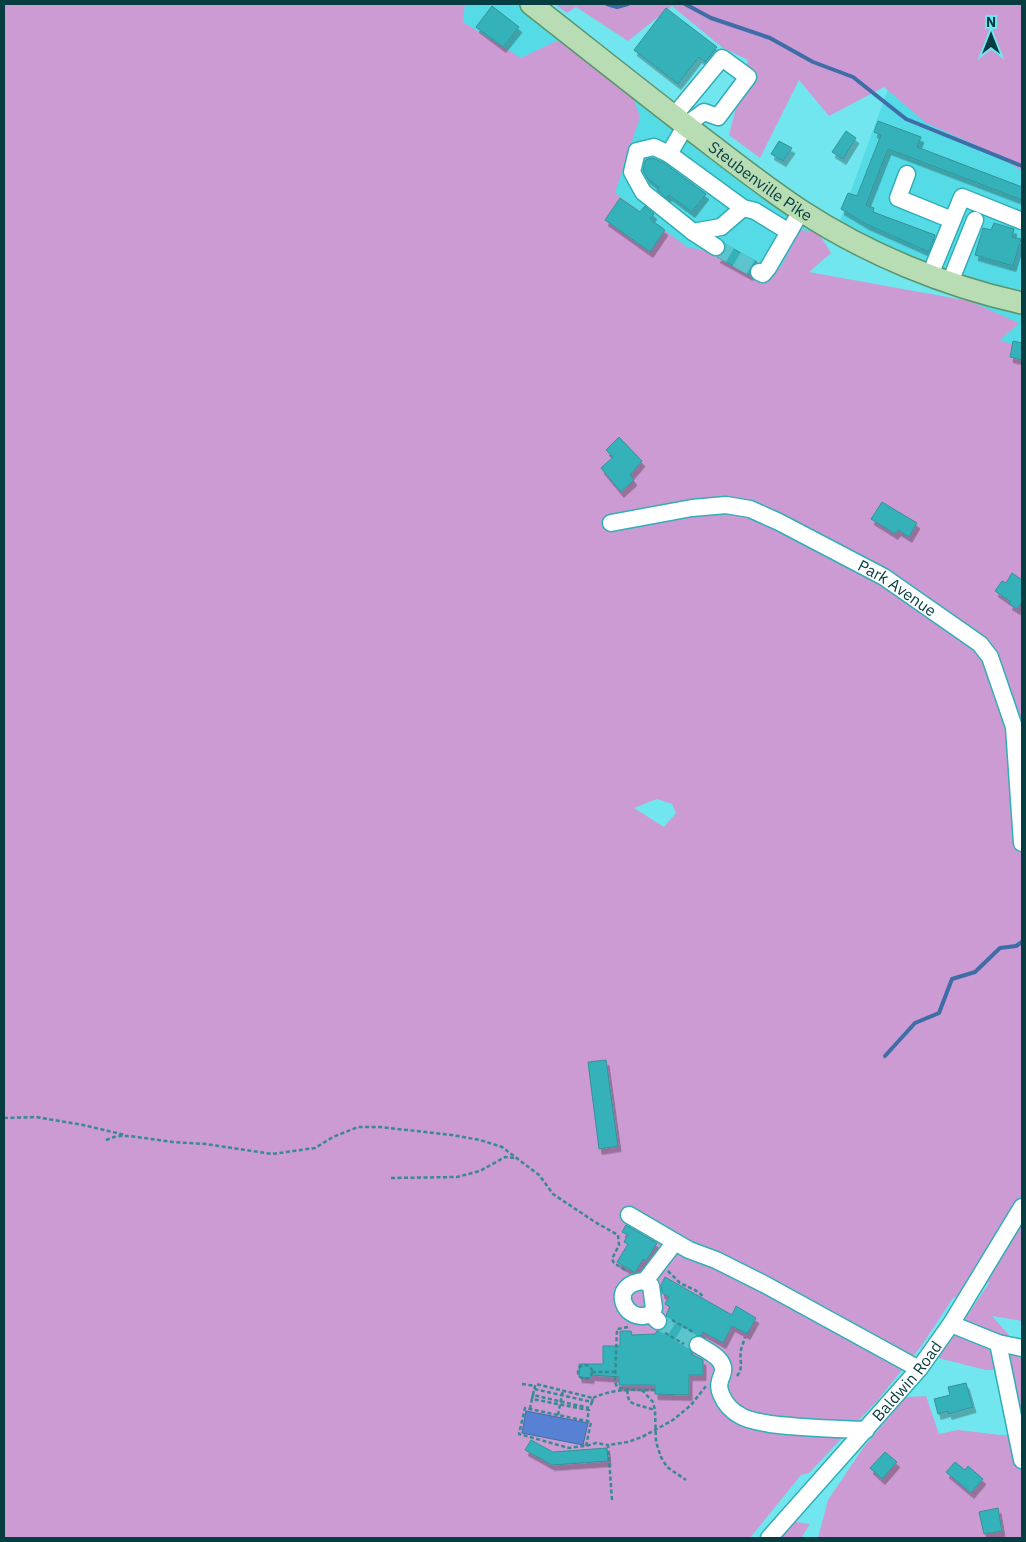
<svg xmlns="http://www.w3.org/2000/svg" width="1026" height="1542" viewBox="0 0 1026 1542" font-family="'IBM Plex Sans',sans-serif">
	<defs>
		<filter id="shadow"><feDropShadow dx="3" dy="5.5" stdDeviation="0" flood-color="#0004"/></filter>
	</defs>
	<rect width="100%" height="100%" fill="#72e6ef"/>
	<!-- built -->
	<g fill="#55dbe5">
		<path d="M452 4H517L570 46 527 66 454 22Z"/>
		<path d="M892 78 1022 153V380L964 365 969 301 830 240 841 218Z"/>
		<path d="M633 97 818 232 769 290 588 218Z"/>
	</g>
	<!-- green -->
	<g fill="#cc9bd3" fill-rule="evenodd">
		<path d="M4 4H465L463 22 521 58 556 41 595 57 633 97 640 117 615 193 687 247 781 267 800 230 818 232 831 253 809 272 969 301 1019 323 1000 340 1022 348V1321L992 1316 1009 1335 1002 1346 1022 1352V1538H818L828 1500 863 1448 906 1397 926 1396 939 1434 958 1430 1000 1435H1022L1008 1369 986 1370 938 1358 990 1282 953 1298 922 1345 877 1401 809 1473 801 1475 750 1538H4ZM657 799 672 804 676 813 664 827 634 808Z"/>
		<path d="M555 4H1022V171L994 153 926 123 884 87 829 116 799 80 760 158 729 135 748 60 723 48 672 6 628 41 576 7 567 13Z"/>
		<path d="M791 1521 810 1524 801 1538H777Z"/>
	</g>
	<!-- water -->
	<path fill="#5782d3" stroke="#3f6da7" d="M526 1411 588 1423 583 1445 522 1433Z"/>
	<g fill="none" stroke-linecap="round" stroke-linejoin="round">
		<!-- stream -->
		<g stroke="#3f6da7" stroke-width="4">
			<path d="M607 4 617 7 628 4"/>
			<path d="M685 4 711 18 770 38 813 62 853 77 906 119 1022 166"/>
			<path d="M885 1056 915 1023 939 1013 952 979 975 972 1000 948 1016 946 1022 942"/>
		</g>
	</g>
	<!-- building -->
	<g fill="#34b1ba" stroke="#369197" filter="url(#shadow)">
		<path d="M492 6 519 27 503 47 476 27Z"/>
		<path d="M666 8 717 47 705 62 699 57 678 84 634 50Z"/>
		<path d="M878 121 921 137 917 147 1022 187V200L888 149 866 205 874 208 873 212 935 235 929 252 866 224 841 209 848 193 857 196 881 135 874 132Z"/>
		<path d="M846 131 856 138 843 159 832 152Z"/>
		<path d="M779 141 792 148 783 161 771 154Z"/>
		<path d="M653 158 664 163 706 194 692 212 669 195 666 198 657 190 659 187 647 178 643 171 645 161 647 159Z"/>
		<path d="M620 198 640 212 645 206 654 214 650 219 665 230 650 252 605 220Z"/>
		<path d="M994 223 1014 229 1012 237 1021 239 1013 266 975 255 983 228 991 230Z"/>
		<path d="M725 244 757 262 750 267V275L717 257 725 252Z"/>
		<path d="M1013 341 1022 343V360L1010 357Z"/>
		<path d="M619 437 642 461 630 475 634 480 621 492 601 468 613 457 606 450Z"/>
		<path d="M882 502 917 523 909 537 898 530 895 534 871 519Z"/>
		<path d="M1012 573 1022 580V602L1017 609 1009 604 1011 602 995 591 1002 581 1006 583Z"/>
		<path d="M606 1060 618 1146 599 1149 588 1062Z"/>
		<path d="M626 1225 657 1243 646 1261 643 1259 635 1273 617 1262 628 1244 624 1242 628 1235 622 1232Z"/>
		<path d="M665 1277 732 1315 736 1306 756 1318 747 1334 732 1326 723 1343 703 1332 701 1336H694L690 1339 688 1345 692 1352 691 1354 703 1360V1375H689V1395L655 1394V1385H619V1377L591 1375V1378L579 1377V1364H603V1346H620V1331H631L632 1335 655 1334 657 1331 665 1328 668 1323 666 1315 670 1307 665 1304 669 1297 662 1293 661 1285Z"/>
		<path d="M966 1383 973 1407 949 1414 948 1411 938 1414 934 1399 950 1395 948 1387Z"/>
		<path d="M531 1440 553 1452 607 1448 608 1461 552 1465 525 1450Z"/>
		<path d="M885 1452 897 1462 882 1479 870 1468Z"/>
		<path d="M955 1462 965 1470 968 1466 983 1479 971 1493 946 1472Z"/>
		<path d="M998 1508 1002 1531 984 1534 979 1512Z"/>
	</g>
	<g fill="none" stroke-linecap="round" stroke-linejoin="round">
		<!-- minor-tunnel -->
		<g stroke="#5cc4cc" stroke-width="16" stroke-dasharray="16 8" stroke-linecap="butt">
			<path d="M716 247 759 272"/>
			<path d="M658 1321 698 1345"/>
		</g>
		<defs>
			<g id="minor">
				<path d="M674 116 722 58 748 77 718 117 704 112 686 125 669 154 743 208 755 211 789 232 801 211"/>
				<path d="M669 154 654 147 637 151 632 172 643 192 693 232 721 227 743 208"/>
				<path d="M907 174 898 198 952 220"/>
				<path d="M693 232 716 247"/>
				<path d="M759 272 763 274 768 268 789 232"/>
				<path d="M930 275 962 197 1022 221"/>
				<path d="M950 282 975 220"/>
				<path id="s1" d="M611 523 692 508 726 505 750 509 779 522 884 577 980 644 990 657 1014 727 1022 843"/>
				<path d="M629 1215 689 1250 716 1260 764 1284 919 1369"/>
				<path d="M645 1281C606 1283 625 1326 651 1314"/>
				<path d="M658 1321 651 1314 654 1308 651 1286 645 1281 675 1242"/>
				<path d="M951 1324 998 1343 1022 1348"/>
				<path d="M998 1343 1022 1460"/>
				<path d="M698 1345C709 1352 728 1360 722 1375 719 1382 718 1387 721 1394 725 1404 731 1411 741 1416 749 1421 761 1422 770 1424 802 1428 834 1429 866 1430"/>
				<path id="s2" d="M769 1538 919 1369 951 1324 1022 1207"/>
			</g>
			<g id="major">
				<path id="s3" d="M531 4C586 47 641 91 697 134 731 160 765 187 800 210 867 254 945 286 1022 303"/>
			</g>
		</defs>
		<!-- minor casing -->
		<use href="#minor" stroke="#31aeb7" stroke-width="19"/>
		<!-- major casing -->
		<use href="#major" stroke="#5a956b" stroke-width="24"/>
		<!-- path -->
		<g stroke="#378a90" stroke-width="2.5" stroke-dasharray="4 2.5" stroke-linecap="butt">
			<path d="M4 1118 36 1117 83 1125 125 1135"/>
			<path d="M106 1140 117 1136H130L172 1142 206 1144 272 1154 315 1148 333 1137 358 1127H380L452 1135 480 1140 502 1147 539 1175 553 1194 595 1222 618 1235 619 1245 612 1259 614 1263 627 1271"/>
			<path d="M391 1178 457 1177 480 1171 505 1157 515 1158"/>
			<path d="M668 1271 680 1283 695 1290 703 1296"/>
			<path d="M672 1320 693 1332"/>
			<path d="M628 1327 617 1329 615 1382 617 1387 630 1390"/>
			<path d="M665 1333 684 1344"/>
			<circle cx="585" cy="1372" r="7"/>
			<path d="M592 1372H615"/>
			<path d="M737 1376C744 1368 739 1359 741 1350 742 1346 744 1341 745 1337"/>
			<path d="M522 1384 535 1386"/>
			<path d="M534 1389 536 1384 593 1398 592 1402"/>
			<path d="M627 1390 629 1401 634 1404 655 1410"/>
			<path d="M655 1390H642L653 1402 655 1410 656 1442 661 1457 667 1467 686 1480"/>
			<path d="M533 1395 534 1389 592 1402 590 1407"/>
			<path d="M593 1398C607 1391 626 1389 642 1390"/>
			<path d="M532 1399 533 1395 589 1408"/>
			<path d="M530 1409 532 1399 589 1410 587 1421"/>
			<path d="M558 1415 563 1390"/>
			<path d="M586 1446 591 1422 525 1408 519 1434 569 1448 584 1446H586L596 1443 608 1445"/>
			<path d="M612 1500 608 1445 628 1442 642 1437 673 1420 691 1405 706 1386"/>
		</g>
		<!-- minor -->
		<use href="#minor" stroke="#fff" stroke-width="16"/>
		<!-- major -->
		<use href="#major" stroke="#b8dcb4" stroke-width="21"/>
	</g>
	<g text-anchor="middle" stroke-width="5" stroke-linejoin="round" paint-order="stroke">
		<!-- street labels -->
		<g font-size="16" fill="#063d41" stroke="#72e6ef">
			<text dy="6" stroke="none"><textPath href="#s3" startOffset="290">Steubenville Pike</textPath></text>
			<text dy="6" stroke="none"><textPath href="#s1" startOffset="308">Park Avenue</textPath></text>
			<text dy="6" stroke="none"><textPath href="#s2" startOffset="209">Baldwin Road</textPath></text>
		</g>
	</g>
	<!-- border -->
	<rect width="1026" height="1542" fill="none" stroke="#063d41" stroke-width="10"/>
	<!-- north arrow -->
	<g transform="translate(991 35)" stroke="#72e6ef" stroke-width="4" paint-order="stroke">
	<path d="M0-4L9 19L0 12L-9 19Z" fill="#063d41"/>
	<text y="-8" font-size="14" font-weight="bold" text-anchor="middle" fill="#063d41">N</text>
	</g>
</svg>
